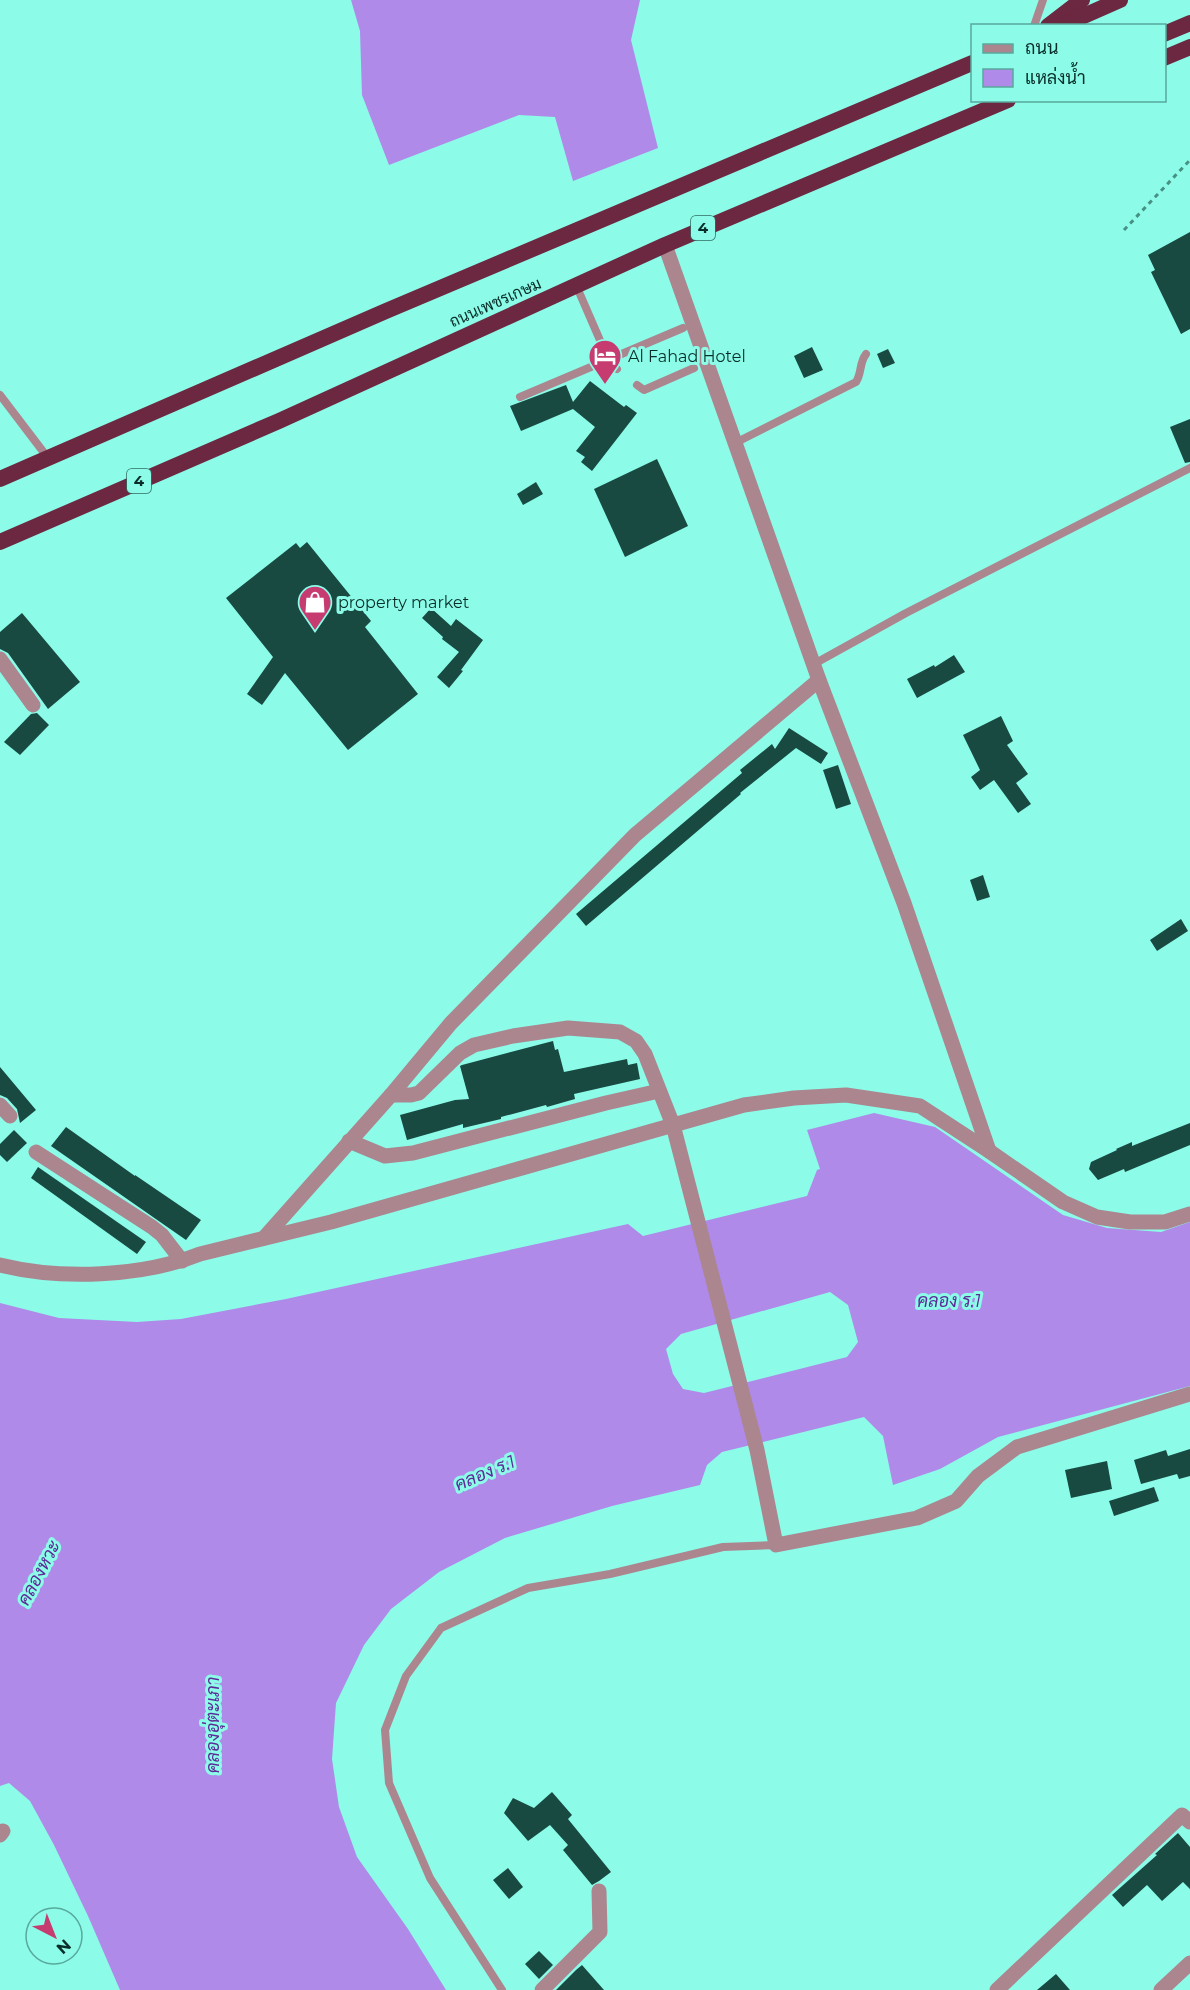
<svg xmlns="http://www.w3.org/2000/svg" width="1190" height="1990" viewBox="0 0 1190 1990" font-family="Montserrat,Sarabun,sans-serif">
	<rect width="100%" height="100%" fill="#8cfbe8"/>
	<!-- water -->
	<g fill="#af8ae8" fill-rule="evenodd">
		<path d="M351 0H640L631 40 658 148 573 181 555 117 519 115 389 165 362 95 360 31Z"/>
		<path d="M874 1113 935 1127 1063 1215 1107 1228 1161 1232 1190 1222V1386L998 1437 940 1469 893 1485 883 1436 864 1417 722 1452 707 1465 700 1485 612 1506 505 1538 439 1572 391 1609 364 1645 336 1703 332 1759 339 1807 357 1857 408 1929 446 1990H120L88 1916 54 1845 30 1801 9 1783 0 1786V1303L59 1318 137 1322 181 1319 286 1299 628 1224 643 1236 807 1196 817 1170 820 1169 807 1130ZM830 1292 848 1305 858 1342 847 1357 704 1393 683 1389 673 1374 666 1349 681 1334Z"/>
	</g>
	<!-- building -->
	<g fill="#184a42">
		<path d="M1190 232V329L1181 334 1151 272 1155 270 1148 255Z"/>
		<path d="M812 347 823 370 804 378 794 356Z"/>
		<path d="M888 349 895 363 883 368 877 354Z"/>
		<path d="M590 381 624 407 626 405 637 413 592 471 581 462 585 457 576 451 595 427 573 409 521 431 510 406 566 385 573 402Z"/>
		<path d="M1190 419V462L1185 463 1170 427Z"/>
		<path d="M657 459 688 526 625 557 594 489Z"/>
		<path d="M536 482 543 494 523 505 517 494Z"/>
		<path d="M307 542 371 621 365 627 418 694 348 750 285 673 262 705 247 694 273 657 226 598 296 543 300 548Z"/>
		<path d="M431 608 451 626 456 619 483 640 461 670 463 671 449 688 437 677 459 652 442 639 443 637 422 618Z"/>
		<path d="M22 613 80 682 48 709 8 653 0 649V632Z"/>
		<path d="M954 655 965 672 917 698 907 679 934 665 935 667Z"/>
		<path d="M37 713 49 725 20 755 4 742 31 714Z"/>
		<path d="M1001 716 1013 741 1007 745 1028 774 1016 783 1031 804 1018 813 994 780 980 790 971 777 980 770 963 735Z"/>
		<path d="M789 728 828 753 821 764 796 748 740 793 741 794 586 926 576 914 742 773 740 770 772 744 775 749Z"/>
		<path d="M838 765 851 804 836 809 823 770Z"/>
		<path d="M983 875 990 897 977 901 970 880Z"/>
		<path d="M1181 919 1188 931 1157 951 1150 940Z"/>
		<path d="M553 1041 555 1050 558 1049 564 1072 627 1059 628 1065 637 1063 640 1079 574 1094 575 1099 547 1107 546 1105 501 1117V1119L463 1128V1124L407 1140 400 1115 455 1100 469 1099 460 1066 462 1065Z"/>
		<path d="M0 1067 36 1110 20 1123 17 1109 7 1098 0 1095Z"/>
		<path d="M1190 1123V1145L1125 1172 1124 1169 1098 1180 1089 1169 1091 1162 1117 1150 1116 1149 1132 1142V1146Z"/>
		<path d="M66 1127 135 1176V1175L201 1220 186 1240 51 1146Z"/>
		<path d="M14 1130 27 1143 7 1162 0 1155V1144Z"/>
		<path d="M38 1167 146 1242 137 1254 31 1178Z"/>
		<path d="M1190 1449V1476L1179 1479 1177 1474 1141 1484 1134 1460 1166 1450 1168 1456Z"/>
		<path d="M1107 1461 1112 1489 1071 1498 1065 1470Z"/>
		<path d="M1154 1487 1159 1501 1114 1516 1109 1501Z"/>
		<path d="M552 1792 572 1815 568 1819 611 1872 599 1881 592 1885 563 1850 568 1845 550 1825 528 1841 504 1813 513 1798 534 1808Z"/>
		<path d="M1178 1833 1190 1847V1889L1183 1882 1162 1901 1147 1885 1123 1907 1112 1895 1157 1855 1155 1854Z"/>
		<path d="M508 1868 523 1887 509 1899 493 1880Z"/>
		<path d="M539 1951 553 1965 539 1979 525 1964Z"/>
		<path d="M582 1965 604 1990H556L576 1970Z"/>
		<path d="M1056 1974 1070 1990H1037Z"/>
	</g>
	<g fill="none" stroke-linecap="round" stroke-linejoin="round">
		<!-- path -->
		<path stroke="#479084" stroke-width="3" stroke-dasharray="4.5 4.5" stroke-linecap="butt" d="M1124 230 1190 160"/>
		<!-- service -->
		<g stroke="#ab868f" stroke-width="8">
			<path d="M1034 26 1043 0"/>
			<path d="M576 285 609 361 617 369"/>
			<path d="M637 385 644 390 694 368"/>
			<path d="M0 395 48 458"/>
			<path d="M520 397 683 328"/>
			<path d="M735 443 856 382C862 373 859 363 866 354"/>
			<path d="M814 664 906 613 1190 468"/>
			<path d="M502 1990 430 1878 389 1783 385 1730 406 1676 441 1628 528 1588 610 1574 723 1547 776 1545"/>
		</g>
		<!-- minor -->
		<g stroke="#ab868f" stroke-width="15">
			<path d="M665 245 819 680 904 903 989 1151"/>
			<path d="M0 659 33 705"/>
			<path d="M391 1095H411L419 1093 460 1053 474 1045 513 1036 568 1028 620 1032 636 1041 645 1054 673 1125 757 1450 776 1545 917 1518 956 1501 978 1476 1017 1447 1190 1394"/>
			<path d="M0 1105 10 1116"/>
			<path d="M349 1141 385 1156 413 1153 606 1103 659 1091"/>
			<path d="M36 1152 152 1227 162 1235 182 1261"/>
			<path d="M264 1238 391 1095 451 1023 635 835 819 680"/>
			<path d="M0 1265C61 1280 142 1277 200 1254L331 1222 744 1105 794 1098 846 1095 920 1106 989 1151 1063 1202 1097 1217 1130 1222H1165L1190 1214"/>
			<path d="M0 1835 3 1831"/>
			<path d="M542 1990 600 1932 599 1891"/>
			<path d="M997 1990 1182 1815 1190 1822"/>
			<path d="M1161 1990 1190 1963"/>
		</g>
		<!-- trunk -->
		<g stroke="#6c2840" stroke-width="16">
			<path d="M1048 26 1082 0"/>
			<path d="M1061 26 1120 0"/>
			<path d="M1164 34 1190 23"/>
			<path d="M1164 58 1190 47"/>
			<path d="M0 479 386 311 972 63"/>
			<path d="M0 542 279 421 665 245 1008 100"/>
		</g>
	</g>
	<!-- icons -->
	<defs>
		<symbol id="hotel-pin" viewBox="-11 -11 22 30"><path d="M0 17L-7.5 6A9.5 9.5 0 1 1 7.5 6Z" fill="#c63b70" stroke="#8cfbe8"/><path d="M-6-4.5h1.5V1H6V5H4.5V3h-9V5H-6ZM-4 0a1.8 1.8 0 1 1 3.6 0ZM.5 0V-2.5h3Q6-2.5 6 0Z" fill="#fff"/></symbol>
		<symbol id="shop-pin" viewBox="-11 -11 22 30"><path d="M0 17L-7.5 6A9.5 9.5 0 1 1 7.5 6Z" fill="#c63b70" stroke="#8cfbe8"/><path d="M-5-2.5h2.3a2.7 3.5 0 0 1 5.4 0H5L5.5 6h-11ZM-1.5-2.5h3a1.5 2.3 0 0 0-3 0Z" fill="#fff"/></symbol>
	</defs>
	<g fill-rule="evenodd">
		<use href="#hotel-pin" x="586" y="337" width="38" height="52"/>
		<use href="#shop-pin" x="296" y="583" width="38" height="52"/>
	</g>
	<g text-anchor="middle" stroke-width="6" stroke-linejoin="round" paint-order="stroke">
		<!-- shield labels -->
		<g fill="#8cfbe8" stroke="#306c62" stroke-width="1.5">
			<rect x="691" y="216" width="24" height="24" rx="4.5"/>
			<rect x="127" y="469" width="24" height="24" rx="4.5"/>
		</g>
		<g font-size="15" font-weight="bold" fill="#092e29">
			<text x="703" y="233">4</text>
			<text x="139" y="486">4</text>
		</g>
		<!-- street labels -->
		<g font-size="16" fill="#092e29" stroke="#8cfbe8">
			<text transform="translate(495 302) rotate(-24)" y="6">ถนนเพชรเกษม</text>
		</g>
		<!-- poi labels -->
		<g font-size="16" fill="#092e29" stroke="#8cfbe8" text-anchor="start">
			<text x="628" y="362">Al Fahad Hotel</text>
			<text x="338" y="608">property market</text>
		</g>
		<!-- water labels -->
		<g font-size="18" font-style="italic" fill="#5e2a97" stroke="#8cfbe8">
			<text x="949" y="1307">คลอง ร.1</text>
			<text transform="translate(485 1473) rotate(-23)" y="6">คลอง ร.1</text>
			<text transform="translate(39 1573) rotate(-62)" y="6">คลองหวะ</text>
			<text transform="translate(213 1725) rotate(-90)" y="6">คลองอุ่ตะเภา</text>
		</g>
	</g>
	<!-- legend -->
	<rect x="971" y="24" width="195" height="78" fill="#8cfbe8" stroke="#58a99c" stroke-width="1.5"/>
	<rect x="983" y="44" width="30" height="9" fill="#ab868f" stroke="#58a99c" stroke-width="1.5"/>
	<text x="1025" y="54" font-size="18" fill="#092e29">ถนน</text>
	<rect x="983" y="69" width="30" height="18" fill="#af8ae8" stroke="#58a99c" stroke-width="1.5"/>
	<text x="1025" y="84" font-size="18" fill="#092e29">แหล่งน้ำ</text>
	<!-- north arrow -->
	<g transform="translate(54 1936) rotate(138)"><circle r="28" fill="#8cfbe8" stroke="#58a99c" stroke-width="1.5"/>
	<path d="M0-4.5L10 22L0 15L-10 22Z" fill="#c63b70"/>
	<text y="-9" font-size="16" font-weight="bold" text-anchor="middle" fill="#092e29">N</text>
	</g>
</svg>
